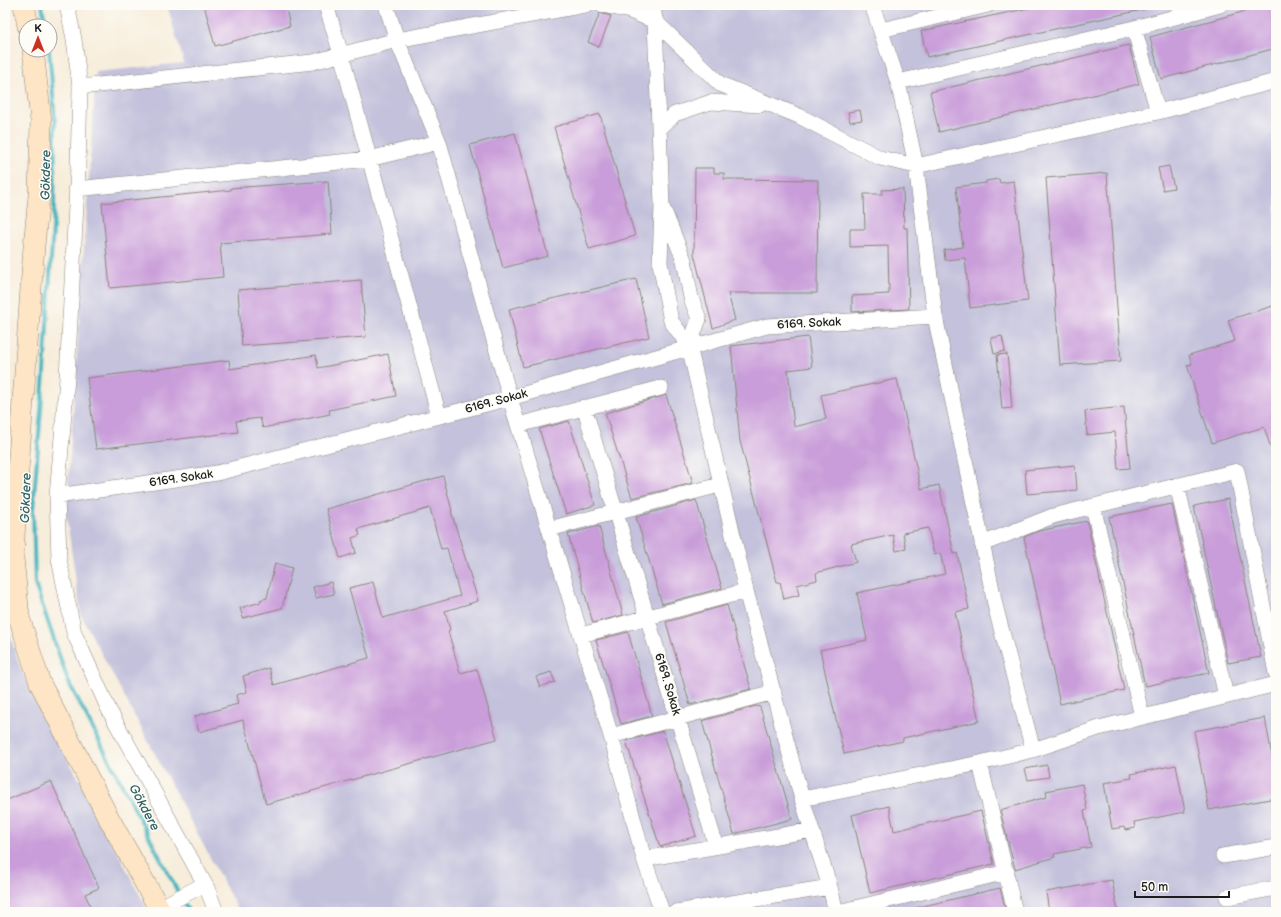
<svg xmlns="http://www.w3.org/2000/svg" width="1281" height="917" viewBox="0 0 1281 917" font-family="'Balsamiq Sans',sans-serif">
<rect width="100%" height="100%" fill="#fdfcf7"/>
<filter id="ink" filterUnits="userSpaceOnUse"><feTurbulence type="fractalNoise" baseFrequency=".025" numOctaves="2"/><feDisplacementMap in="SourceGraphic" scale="8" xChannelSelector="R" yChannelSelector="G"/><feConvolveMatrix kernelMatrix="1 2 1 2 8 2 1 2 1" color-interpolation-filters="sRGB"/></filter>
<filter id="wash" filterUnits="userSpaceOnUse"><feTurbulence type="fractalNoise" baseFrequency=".012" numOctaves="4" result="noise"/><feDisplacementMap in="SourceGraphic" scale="16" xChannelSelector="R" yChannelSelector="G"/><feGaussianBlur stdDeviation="0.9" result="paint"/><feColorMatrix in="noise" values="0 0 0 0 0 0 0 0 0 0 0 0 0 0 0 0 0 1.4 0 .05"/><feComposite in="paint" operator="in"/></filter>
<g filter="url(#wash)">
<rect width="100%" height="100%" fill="#f7eddb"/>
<path fill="#c3c1db" d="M167,5H1276V912H239L81,615L66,514L96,72L184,63Z
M5,618L21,670L149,912H5Z"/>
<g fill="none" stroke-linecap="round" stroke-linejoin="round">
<path stroke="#46b5bf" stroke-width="4" d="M42,5L46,26
M49,50L55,119L54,211L44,373L33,509L35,584L68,681L179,894
M182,900L189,912"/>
</g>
<g id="blocks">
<path fill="#c99dd9" d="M204,5H285L290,26L215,46Z
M1043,5H1146V9L927,57L921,31Z
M1268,5H1276V48L1161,79L1150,37Z
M600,13L611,16L599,47L588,42Z
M1129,45L1139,84L939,132L930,92Z
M860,110L862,120L850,122L848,112Z
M600,114L635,236L589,249L554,127Z
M515,133L548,256L503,268L470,145Z
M1169,166L1174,188L1163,190L1158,168Z
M695,168H714V173H724V179L818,180L817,293H728L735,320L713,328L694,254Z
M1107,173L1121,361L1060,365L1046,178Z
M999,179L1000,183L1014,181L1028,301L970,308L965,258L945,260L944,250L963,247L956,187L986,183V181Z
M328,181L332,234L220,243L223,277L110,288L102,203L231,190V188Z
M903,189L904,228H907L909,309L852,312V296L889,294L888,246L850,247V229H865L864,194H882V190Z
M636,279L649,337L523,367L509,309Z
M361,280L366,337L242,346L238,290Z
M1276,305V458H1274L1264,427L1212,443L1187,365L1192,364L1189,355L1235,341L1228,320Z
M1002,336L1005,351L994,354L991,338Z
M808,337L812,367L788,370L794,427L826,419L821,395L897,379L921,489L939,485L954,554L957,553L969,609L955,612L979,721L903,738V741L844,754L820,650L867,640L857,593L945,574L940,553L934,555L928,528L903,533L906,549L896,551L893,535L851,544L856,562L816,573L817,580L797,585L799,595L784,599L780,582H777L740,441L731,346Z
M388,354L396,396L329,410L330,414L263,428L260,418L236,421L238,432L96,449L87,378L229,360L230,369L316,355L318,368Z
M1007,354L1012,408L1002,409L997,355Z
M666,395L693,483L632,498L605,413Z
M1124,407L1130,468L1118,469L1115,432L1087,435L1085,411Z
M569,421L595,505L566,514L539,429Z
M1075,465L1077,490L1027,494L1025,470Z
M443,476L452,511H451L478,601L445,611L450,630L448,631L460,673L477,669L497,739L266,804L243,720L199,732L195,716L238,704L236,695L247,692L243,676L269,668L274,685L369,658L349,588L373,582L383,618L460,596L447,548L441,549L430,508L358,529L360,535L352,538L356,553L340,558L326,509Z
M1228,499L1261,657L1228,663L1194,506Z
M696,500L722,588L662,604L636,517Z
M1172,504L1209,673L1145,686L1109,517Z
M1087,521L1124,690L1060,704L1024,537L1039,531Z
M599,526L623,615L593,623L568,534Z
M275,563L292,568L282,608L243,618L240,608L261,602L260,600L267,598Z
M331,582L334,594L316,598L313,587Z
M727,605L751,689L690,705L666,622Z
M628,632L652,716L621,724L596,640Z
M551,672L555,682L540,687L536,677Z
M756,706L760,707L792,819L734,834L702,721Z
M1265,718L1276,778V798L1209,810L1194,731Z
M663,731L696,836L660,847L626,741Z
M1047,765L1049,777L1028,780L1025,769Z
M1176,765L1185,812L1134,822L1135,828L1125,830L1124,827L1112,829L1104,783L1132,778L1131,774Z
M51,781L99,888L85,894L93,912H5V801Z
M1082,784L1087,810L1084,811L1091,847L1054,854L1055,857L1015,869L1000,810L1047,797L1046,791Z
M889,806L894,831L981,811L994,864L870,893L852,815Z
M1112,880L1118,912H1049L1046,892Z
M1000,888L1006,912H915V908Z"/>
</g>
</g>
<g filter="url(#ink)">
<use href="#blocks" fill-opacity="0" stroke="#8a847c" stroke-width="1"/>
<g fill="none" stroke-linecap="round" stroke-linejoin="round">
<defs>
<path id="minor" d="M67,5L74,39L80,87L78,167L67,378L57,496L59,559L74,633L109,710L207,888L216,912
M326,5L341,54L439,416
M386,5L397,40L439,142L510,398L611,736L644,859L662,912
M603,5L630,11L655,21L720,84L799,116L880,158L916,166L1158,112L1276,81
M653,5L655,21L662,205L660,263L671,321L689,346L746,591L802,799L830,887L836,912
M872,5L898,82L916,166L935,316L996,609L1033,750
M1134,28L1158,112
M881,30L988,5
M898,82L1134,28L1220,5
M80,87L313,62L397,40L586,5
M659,129L675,114L711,102L760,105
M76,189L369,159L439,142
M664,211L684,260L691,298L699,319L689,346
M584,407L716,846
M518,425L661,388
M1177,485L1226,696
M57,496L217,473L510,398L767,326L935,316
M1093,506L1142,717
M549,529L720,485
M982,544L1053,516L1237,471L1276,673
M581,635L746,591
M611,736L774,692
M980,763L1015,912
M802,799L980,763L1033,750L1099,728L1276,684
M1223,856L1276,847
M644,859L812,830
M1227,897L1276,888
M159,908L205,884
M676,912L830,887
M838,912L1007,872"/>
<path id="secondary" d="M24,5L28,26
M33,50L41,121L39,195L34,246L16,499L13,558L19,617L40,683L106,813L161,912"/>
</defs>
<use href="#minor" stroke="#8a847c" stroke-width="16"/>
<use href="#secondary" stroke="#8a847c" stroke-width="22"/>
<use href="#minor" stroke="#fff" stroke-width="15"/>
<use href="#secondary" stroke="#fde5c5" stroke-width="21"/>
</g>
</g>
<g text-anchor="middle" stroke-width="3" stroke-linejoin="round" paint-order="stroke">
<g font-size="12" fill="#1c1c1c" stroke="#fdfcf7">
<text transform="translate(809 323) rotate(-3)" y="4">6169. Sokak</text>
<text transform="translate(496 401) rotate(-15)" y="4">6169. Sokak</text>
<text transform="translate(181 478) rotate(-8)" y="4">6169. Sokak</text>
<text transform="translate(668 684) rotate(73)" y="4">6169. Sokak</text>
</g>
<g font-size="13" font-style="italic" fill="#2f6165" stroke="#fdfcf7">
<text transform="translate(45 175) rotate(-89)" y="5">Gökdere</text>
<text transform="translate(25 498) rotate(-88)" y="5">Gökdere</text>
<text transform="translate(145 807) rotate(62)" y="5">Gökdere</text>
</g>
</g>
<rect width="1281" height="917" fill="none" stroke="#fdfcf7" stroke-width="20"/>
<g transform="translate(38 38)"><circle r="19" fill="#fdfcf7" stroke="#a3a29f"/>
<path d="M0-3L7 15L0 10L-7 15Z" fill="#c8321e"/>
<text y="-6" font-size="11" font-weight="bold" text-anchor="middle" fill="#1c1c1c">K</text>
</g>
<path d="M1135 891v6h94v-6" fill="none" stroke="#1c1c1c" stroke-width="2"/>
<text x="1141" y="891" font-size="12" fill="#1c1c1c" stroke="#fdfcf7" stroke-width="3" paint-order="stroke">50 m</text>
</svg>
